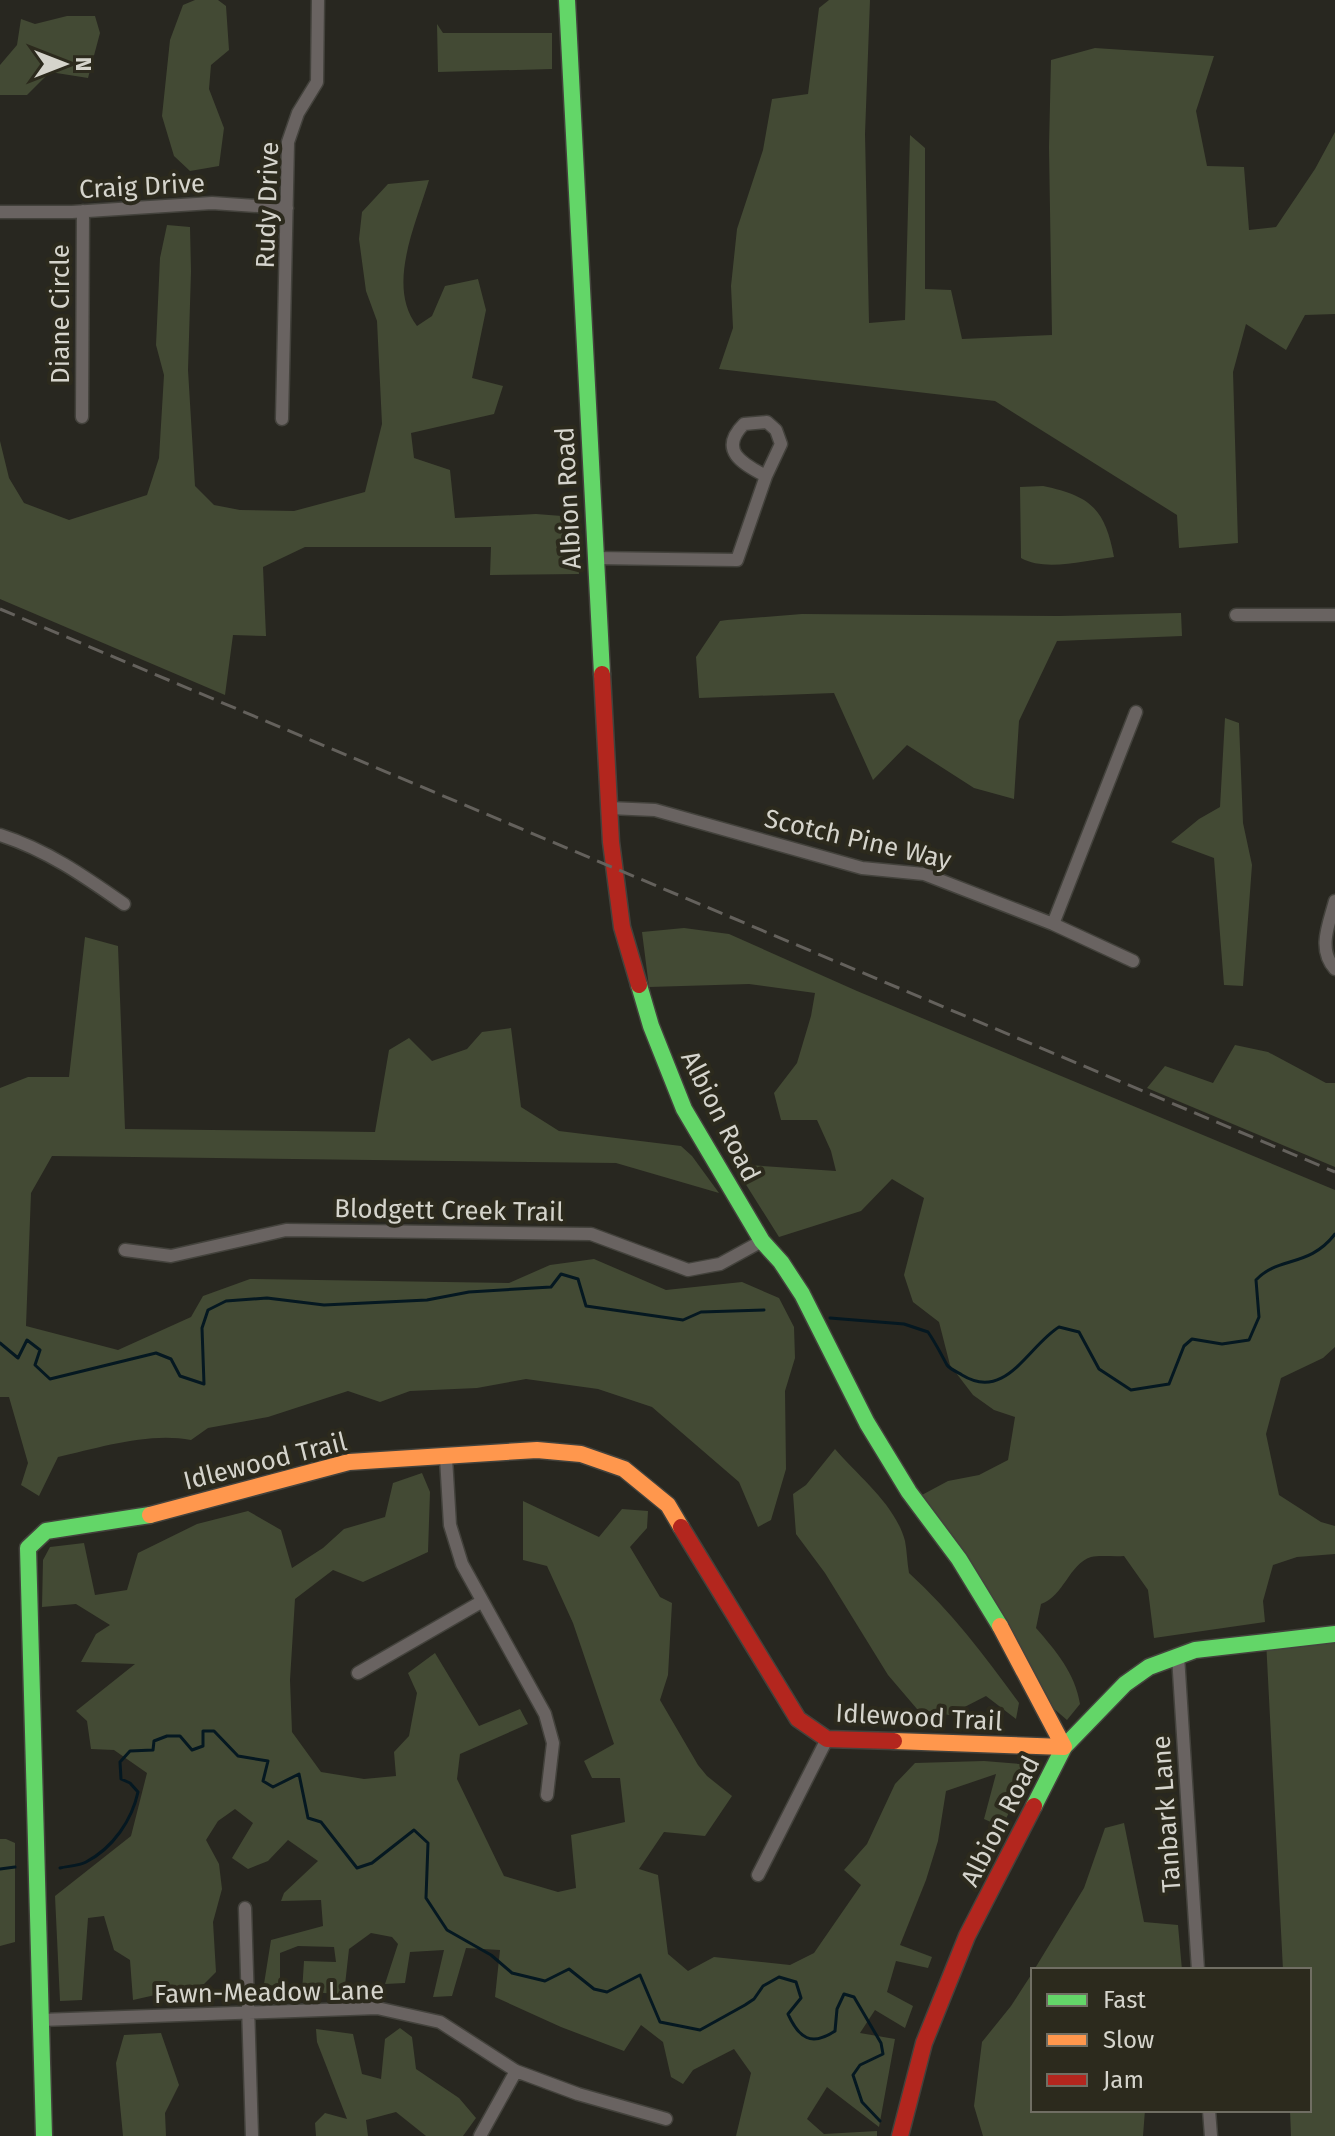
<svg xmlns="http://www.w3.org/2000/svg" width="1335" height="2136" viewBox="0 0 1335 2136" font-family="'Fira Sans',sans-serif">
<rect width="100%" height="100%" fill="#282720"/>
<path fill="#434a34" d="M195,0H218L226,6L229,50L211,65L209,89L224,128L219,166L190,171L174,156L162,116L170,40L183,5Z
M829,0H870L865,134L869,323L905,320L910,135L925,148V289L951,290L962,339L1052,335L1049,147L1051,60L1095,48L1214,56L1196,111L1207,166L1244,167L1249,230L1276,227L1315,169L1335,132V314L1305,315L1286,350L1246,324L1233,372L1238,543L1179,548L1177,515L995,401L719,369L733,328L731,286L737,229L763,150L772,99L808,94L819,8Z
M67,16H95L100,33L88,78L50,72L27,95H0V65L17,45L21,19L35,24Z
M437,24L443,33H552V69L438,72Z
M429,180C416,224 386,286 417,326L432,316L445,286L478,279L486,310L472,378L503,386L494,414L411,433L414,458L450,470L455,518L536,514L575,517L579,574L490,575L491,547H305L263,567L266,636L233,635L225,695L0,599V441L9,478L24,503L69,520L147,495L159,458L164,375L156,345L160,258L167,225L190,227L191,271L188,370L195,486L214,505L240,510L294,511L365,492L382,424L377,321L366,291L359,239L362,212L388,184Z
M1043,486C1091,496 1105,509 1114,557C1087,560 1045,572 1021,558L1020,487Z
M1181,613L1182,636L1057,641L1019,721L1014,799L974,788L907,745L873,780L834,693L699,698L696,657L720,621L727,620L802,614L1059,616Z
M1225,718L1239,723L1243,823L1252,865L1243,986L1224,985L1214,858L1171,842L1199,819L1220,807Z
M684,928L729,934L857,991L1335,1190V1347L1323,1358L1281,1378L1266,1434L1279,1495L1321,1522L1335,1526V1554L1297,1557L1273,1565L1263,1601L1265,1622L1154,1638L1148,1590L1124,1556C1114,1557 1100,1555 1091,1557C1069,1564 1064,1596 1041,1604L1036,1628C1056,1651 1075,1673 1080,1704L1067,1720L1053,1708L1011,1629L920,1496L948,1481L979,1475L1008,1460L1015,1417L994,1410L973,1395L950,1365L939,1322L913,1302L904,1275L924,1198L892,1179L861,1211L779,1237L733,1164L836,1171L831,1151L817,1120H781L774,1093L797,1063L811,1016L815,993L749,984L649,987L642,932Z
M85,937L118,946L125,1129L375,1132L389,1050L409,1038L432,1061L467,1049L482,1032L511,1028L521,1107L559,1131L681,1146L692,1156L719,1193L616,1163L52,1156L31,1193L26,1326L118,1350L191,1317L203,1296L250,1279L509,1283L550,1265L594,1259L666,1290L742,1282L779,1298L794,1327L795,1358L785,1391L786,1469L771,1520L758,1527L739,1482L652,1407L598,1389L526,1379L477,1388L410,1391L380,1402L348,1391L268,1417L208,1428L191,1440C148,1432 99,1448 58,1457L39,1496L21,1485L28,1463L9,1397H0V1088L28,1077H69Z
M1235,1045L1268,1052L1326,1083H1335V1167L1147,1088L1165,1066L1213,1083Z
M835,1449C859,1477 895,1504 905,1541C907,1551 907,1562 909,1573C951,1611 985,1656 1019,1703L1016,1719L986,1696L949,1715L917,1709L888,1675L825,1573L796,1534L793,1494L806,1485Z
M422,1473L430,1492L428,1552L363,1582L333,1570L295,1599L290,1680L292,1732L321,1772L364,1779L396,1776L394,1752L409,1736L417,1693L408,1673L435,1653L479,1726L520,1709L528,1724L460,1754L457,1779L504,1876L558,1892L576,1888L571,1835L625,1822L620,1778H592L584,1761L614,1744L573,1623L547,1566L523,1560V1501L599,1537L622,1509L648,1511L647,1528L630,1547L660,1597L672,1603L668,1675L660,1700L698,1765L707,1776L732,1796L705,1836L664,1832L639,1869L658,1875L668,1954L688,1971L714,1957L790,1965L814,1953L861,1885L844,1870L867,1844L895,1784L915,1763L984,1761L1032,1765L1002,1827L984,1819L996,1774L946,1791L938,1841L926,1880L900,1945L932,1957L928,1968L896,1961L887,1992L913,2006L905,2028L875,2010L860,2033L895,2039L879,2127L827,2087L807,2119L824,2134L877,2131V2136H736L751,2073L734,2049L693,2070L683,2084L671,2077L663,2042L641,2025L624,2051L561,2027L495,1997L500,1950L466,1948L452,1996L433,1997L444,1950L410,1952L405,1983L385,1984L398,1944L392,1937L371,1933L349,1949L344,1994L302,1992L304,1961L336,1962L334,1947L298,1946L280,1953V1987L264,1984L271,1940L323,1926L321,1900L281,1901L284,1893L318,1861L288,1840L268,1861L248,1869L232,1858L253,1823L235,1809L218,1821L206,1840L219,1864L222,1889L213,1922L216,1972L204,1984L133,2000L130,1960L114,1950L104,1916L88,1918L82,2000L60,2001L55,1896L131,1836L147,1773L114,1750L91,1749L87,1721L76,1711L135,1664L81,1662L96,1634L110,1625L76,1604L42,1607L43,1560L50,1547L84,1543L95,1595L127,1590L138,1553L197,1524L248,1511L281,1530L292,1568L323,1548L344,1529L385,1517L393,1483Z
M1335,1632V2136H1291L1290,2110H1309V1970H1283L1266,1640Z
M1124,1823L1144,1922L1178,1925L1182,1970H1034L1084,1888L1105,1828Z
M0,1839H6L15,1843V1942L0,1946Z
M1033,1972V2110H1145L1143,2136H983L974,2106L982,2042L1011,2006Z
M400,2028L412,2037L416,2069L459,2098L476,2118L463,2136H426L396,2112L366,2120L368,2136H316L315,2123L325,2113L347,2119L317,2042L316,2029L353,2034L362,2074L381,2079L385,2039Z
M161,2033L179,2085L165,2113L166,2136H123L116,2063L124,2035Z"/>
<g fill="none" stroke-linecap="round" stroke-linejoin="round">
<path stroke="#051821" stroke-width="3" d="M830,1318L904,1324L928,1332C935,1342 941,1354 947,1365C950,1369 957,1372 962,1375C1006,1402 1028,1346 1059,1327L1079,1332L1099,1369L1131,1390L1169,1384L1184,1346L1192,1339L1222,1344L1249,1340L1259,1317L1256,1280C1278,1256 1309,1268 1335,1234
M0,1343L18,1358L27,1340L40,1350L35,1365L50,1379L156,1353L171,1359L180,1376L204,1384L202,1328L208,1310L226,1301L267,1298L324,1305L427,1300L469,1292L551,1287L561,1274L578,1279L586,1306L683,1320L701,1312L764,1310
M60,1868C68,1866 79,1866 86,1862C113,1848 132,1820 138,1792L130,1783L121,1779L120,1762L130,1751L153,1750L154,1741L167,1736H180L192,1750L203,1746V1731H214L238,1756L268,1761L263,1781L273,1787L299,1774L308,1818L321,1822L357,1868L372,1863L414,1830L428,1843L426,1898L447,1930L491,1955L512,1973L545,1981L569,1969L594,1989L607,1992L640,1975L660,2022L700,2030L745,2005L754,1999L763,1986L779,1977L796,1982L801,1998L788,2014C799,2038 811,2047 835,2031L837,2009L844,1994L854,1997L881,2043L883,2054L860,2065L853,2075L862,2102L880,2121
M0,1869L15,1867"/>
<defs>
<path id="street" d="M0,212H72L212,203L287,208
M82,417L83,211
M282,419L288,142L298,113L317,82L318,0
M595,558L737,560L766,476L781,444L776,430L767,422L744,424C718,450 742,464 766,476
M1236,615H1335
M609,808L655,810L862,868L924,874L1053,924L1133,961
M0,835C47,850 84,876 124,904
M1335,901C1329,924 1317,949 1335,969
M1053,924L1136,712
M125,1250L171,1256L286,1230L591,1234L688,1270L720,1264L762,1241
M446,1458L450,1525L462,1564L545,1714L553,1743L547,1795
M1178,1656L1198,1970
M358,1673L481,1602
M758,1875L827,1739
M245,1908L252,2136
M41,2020L377,2008L440,2022L516,2071L578,2094L666,2119
M1209,2110L1211,2136
M480,2136L516,2071"/>
<path id="fast" d="M567,0L602,674
M639,985L651,1026L684,1109L762,1241L781,1262L802,1294L867,1423L909,1492L959,1559L1000,1626
M1034,1806L1064,1747L1125,1684L1149,1667L1195,1650L1335,1634
M44,2136L28,1548L46,1531L150,1515"/>
<path id="slow" d="M150,1515L349,1462L537,1450L581,1454L624,1469L668,1505L681,1527
M1000,1626L1064,1747
M894,1741L1064,1747"/>
<path id="jam" d="M602,674L611,842L622,927L639,985
M681,1527L798,1719L827,1739L894,1741
M900,2136L924,2043L967,1936L1034,1806"/>
</defs>
<use href="#street" stroke="#43423c" stroke-width="15"/>
<use href="#fast" stroke="#43423c" stroke-width="19"/>
<use href="#slow" stroke="#43423c" stroke-width="19"/>
<use href="#jam" stroke="#43423c" stroke-width="19"/>
<use href="#street" stroke="#696361" stroke-width="12"/>
<use href="#fast" stroke="#63d668" stroke-width="16"/>
<use href="#slow" stroke="#ff974d" stroke-width="16"/>
<use href="#jam" stroke="#b3261e" stroke-width="16"/>
<path stroke="#64615c" stroke-width="3" stroke-dasharray="16 8" stroke-linecap="butt" d="M0,609L1335,1172"/>
</g>
<g text-anchor="middle" stroke-width="8" stroke-linejoin="round" paint-order="stroke">
<g font-size="26" fill="#d5d4cc" stroke="#2c2a1d">
<text transform="translate(142 186) rotate(-3)" y="9">Craig Drive</text>
<text transform="translate(267 205) rotate(-88)" y="9">Rudy Drive</text>
<text transform="translate(60 314) rotate(-90)" y="9">Diane Circle</text>
<text transform="translate(568 498) rotate(-93)" y="9">Albion Road</text>
<text transform="translate(858 839) rotate(13)" y="9">Scotch Pine Way</text>
<text transform="translate(721 1116) rotate(63)" y="9">Albion Road</text>
<text transform="translate(449 1210) rotate(1)" y="9">Blodgett Creek Trail</text>
<text transform="translate(265 1461) rotate(-14)" y="9">Idlewood Trail</text>
<text transform="translate(919 1717) rotate(3)" y="9">Idlewood Trail</text>
<text transform="translate(1166 1814) rotate(-94)" y="9">Tanbark Lane</text>
<text transform="translate(1000 1821) rotate(-63)" y="9">Albion Road</text>
<text transform="translate(269 1992) rotate(-1)" y="9">Fawn-Meadow Lane</text>
</g>
</g>
<rect x="1031" y="1968" width="280" height="144" fill="#2c2a1d" stroke="#706e63" stroke-width="2"/>
<rect x="1047" y="1994" width="40" height="12" fill="#63d668" stroke="#706e63" stroke-width="2"/>
<text x="1103" y="2008" font-size="24" fill="#d5d4cc">Fast</text>
<rect x="1047" y="2034" width="40" height="12" fill="#ff974d" stroke="#706e63" stroke-width="2"/>
<text x="1103" y="2048" font-size="24" fill="#d5d4cc">Slow</text>
<rect x="1047" y="2074" width="40" height="12" fill="#b3261e" stroke="#706e63" stroke-width="2"/>
<text x="1103" y="2088" font-size="24" fill="#d5d4cc">Jam</text>
<g transform="translate(64 64) rotate(90)" stroke="#2c2a1d" stroke-width="6" paint-order="stroke">
<path d="M0-6L14 30L0 20L-14 30Z" fill="#d5d4cc"/>
<text y="-12" font-size="22" font-weight="bold" text-anchor="middle" fill="#d5d4cc">N</text>
</g>
</svg>
